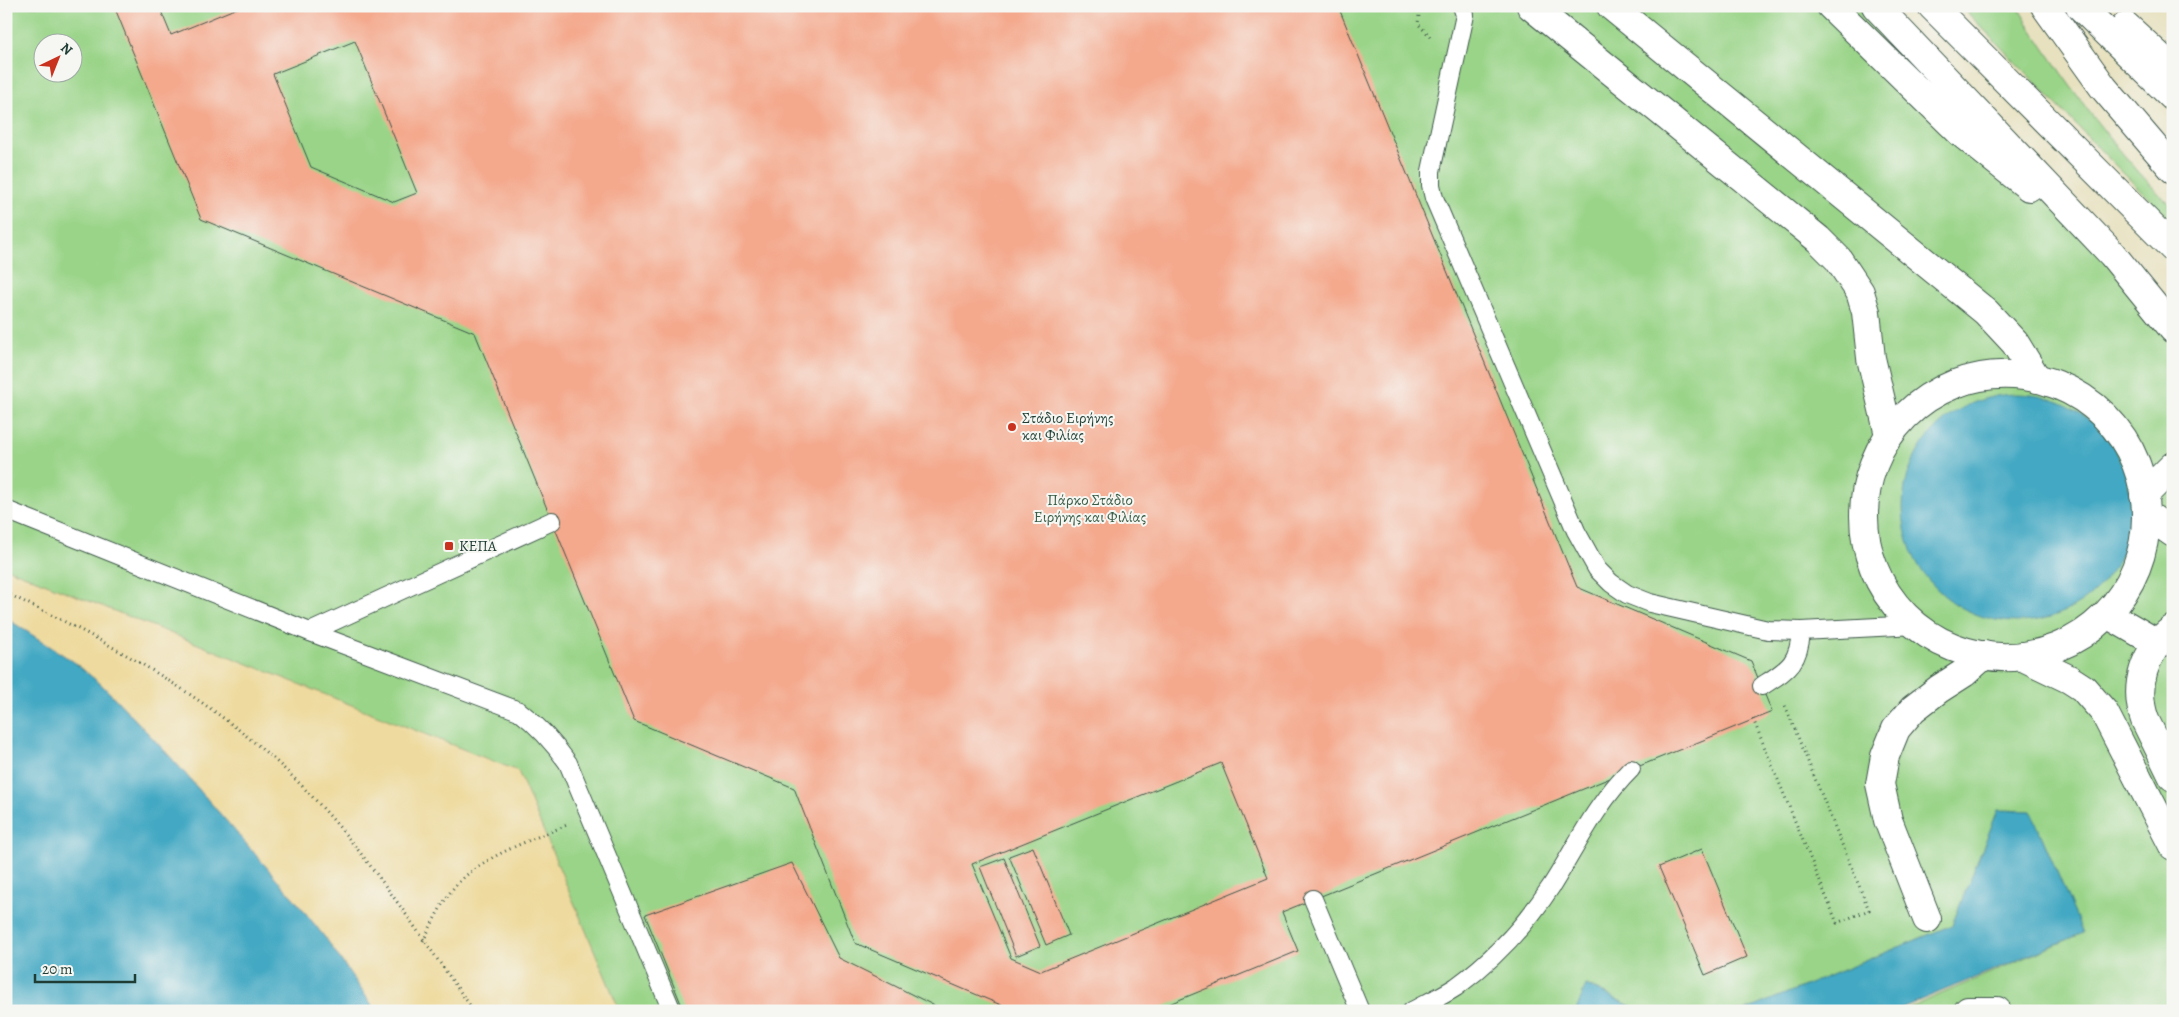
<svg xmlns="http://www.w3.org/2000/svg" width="2179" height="1017" viewBox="0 0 2179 1017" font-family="Alegreya,serif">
<rect width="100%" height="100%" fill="#f6f6f2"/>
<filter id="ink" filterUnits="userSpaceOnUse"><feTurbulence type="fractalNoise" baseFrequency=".02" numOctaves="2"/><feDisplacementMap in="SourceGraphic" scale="10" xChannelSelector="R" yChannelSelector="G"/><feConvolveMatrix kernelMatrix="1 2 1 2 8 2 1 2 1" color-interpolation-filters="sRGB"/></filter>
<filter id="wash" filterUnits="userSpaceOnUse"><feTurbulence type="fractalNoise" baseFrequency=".0096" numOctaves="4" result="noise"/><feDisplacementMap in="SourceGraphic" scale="20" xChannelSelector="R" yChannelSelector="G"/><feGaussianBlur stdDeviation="1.12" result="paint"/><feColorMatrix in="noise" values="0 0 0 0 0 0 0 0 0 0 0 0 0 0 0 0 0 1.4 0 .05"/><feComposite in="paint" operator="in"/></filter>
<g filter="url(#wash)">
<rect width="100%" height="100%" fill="#e7e1bf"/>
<path fill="#9ad488" stroke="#5c885e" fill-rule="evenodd" d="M6,6H1857L2173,314V1011H1902L2083,933L2031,811L1998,810L1952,925L1744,1011H1641L1587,985L1576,1011H364L6,630ZM42,42H72V72H42Z
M1961,6H2017C2062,78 2113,149 2173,208V222L2116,166Z"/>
<path fill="#eeda9e" stroke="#868c69" d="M6,568L518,771L620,1011H376L327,940L296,901L175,762L130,714L103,686L74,662L6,618Z"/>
<path fill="#43a8c3" stroke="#31727c" d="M1903 508a114 114 0 1 1 228 0a114 114 0 1 1-228 0Z
M6,618L74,662L103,686L130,714L175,762L296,901L327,940L376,1011H6Z
M1998,810L2031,811L2083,933L1894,1011H1744L1952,925Z
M1586,985L1641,1011H1576Z"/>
<g id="blocks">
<path fill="#f4a88c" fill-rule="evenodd" d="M114,6H159L171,35L242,6H1338L1577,587L1751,661L1772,712L1282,912L1298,951L1152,1011H1015L855,943L794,788L634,721L475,333L201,219ZM355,41L417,193L394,202L311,167L273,74ZM1221,763L1268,878L1041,971L1011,958L972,864Z
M1033,847L1069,935L1046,945L1009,856Z
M1702,849L1747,957L1705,975L1659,867Z
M1004,858L1040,946L1016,956L980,867Z
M792,863L839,958L945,1011H684L645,915Z"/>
</g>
</g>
<g filter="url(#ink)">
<use href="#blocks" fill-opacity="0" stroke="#3d5649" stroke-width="1"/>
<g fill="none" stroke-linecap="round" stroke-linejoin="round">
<defs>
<path id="lane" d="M1462,6L1465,15L1431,171V185L1434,198L1576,531L1597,569L1611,583L1627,594L1650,603L1768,630L1801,631L1916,625
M6,510L310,632L519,711C539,726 553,742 568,763L672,1011
M310,632L552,521
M1762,686C1788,669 1799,664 1801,631
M1313,899L1360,1011
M1412,1011C1427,1003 1442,996 1456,987C1494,959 1526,925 1552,885C1578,844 1595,805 1631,769"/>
<path id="street" d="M1927,919L1888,820L1880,784L1885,756L1896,729L1913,709L1939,689L1964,673L1984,655
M1968,1011H1997"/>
<path id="secondary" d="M1864 516a141 141 0 1 1 282 0a141 141 0 1 1-282 0Z
M2146,514L2173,533
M2107,614L2157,643
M2173,629C2144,651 2133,686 2145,720L2173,777
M2021,656L2069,679L2083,688L2104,712L2173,846"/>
<path id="highway" d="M1531,6L1818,239L1838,259L1860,292L1866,312L1871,358L1889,435
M1611,6L1986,312L2015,343L2037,379
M1831,6L1960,132L2029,187
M1876,6L2112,254L2173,329
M1932,6L2173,248
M2045,6L2103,87L2173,169
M2080,6L2173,97
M2126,26L2173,69
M2144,495L2173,466"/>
</defs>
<use href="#lane" stroke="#3d5649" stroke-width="20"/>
<use href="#street" stroke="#3d5649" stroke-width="30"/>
<use href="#secondary" stroke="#3d5649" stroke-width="30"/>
<use href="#highway" stroke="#3d5649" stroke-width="30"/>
<path stroke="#3d5649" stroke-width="3" stroke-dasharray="1 4" stroke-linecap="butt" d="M178,6L180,10L189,6
M1420,6L1418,24L1433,39
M6,593C112,643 219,702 302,786C368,853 419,935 474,1011
M1753,719L1837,923L1869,910L1784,703
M423,941C433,923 442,901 456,885C483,856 531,840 567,825"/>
<use href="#lane" stroke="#fff" stroke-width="18"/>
<use href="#street" stroke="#fff" stroke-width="28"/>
<use href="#secondary" stroke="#fff" stroke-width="28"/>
<use href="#highway" stroke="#fff" stroke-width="28"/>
</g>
</g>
<g fill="#c8321e" stroke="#f6f6f2" stroke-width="2">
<circle cx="1012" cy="427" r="5"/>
<rect x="444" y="541" width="10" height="10" rx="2.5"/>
</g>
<g text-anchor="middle" stroke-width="4" stroke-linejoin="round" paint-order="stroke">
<g font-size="15" fill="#1f3d34" stroke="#f6f6f2" text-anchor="start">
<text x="1022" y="423">Στάδιο Ειρήνης<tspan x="1022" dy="17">και Φιλίας</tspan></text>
<text x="459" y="551">ΚΕΠΑ</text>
</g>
<g font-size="15" fill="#385b45" stroke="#f6f6f2">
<text x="1090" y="505">Πάρκο Στάδιο<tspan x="1090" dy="17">Ειρήνης και Φιλίας</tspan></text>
</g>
</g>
<rect width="2179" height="1017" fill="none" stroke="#f6f6f2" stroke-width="25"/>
<g transform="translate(58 58) rotate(43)"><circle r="24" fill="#f6f6f2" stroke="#a0aca6"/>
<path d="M0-4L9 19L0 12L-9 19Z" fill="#c8321e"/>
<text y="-8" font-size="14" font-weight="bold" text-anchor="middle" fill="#1f3d34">N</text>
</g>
<path d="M35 974v8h100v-8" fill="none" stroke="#1f3d34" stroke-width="2.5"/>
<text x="42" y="974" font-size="15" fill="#1f3d34" stroke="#f6f6f2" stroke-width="4" paint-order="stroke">20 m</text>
</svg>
